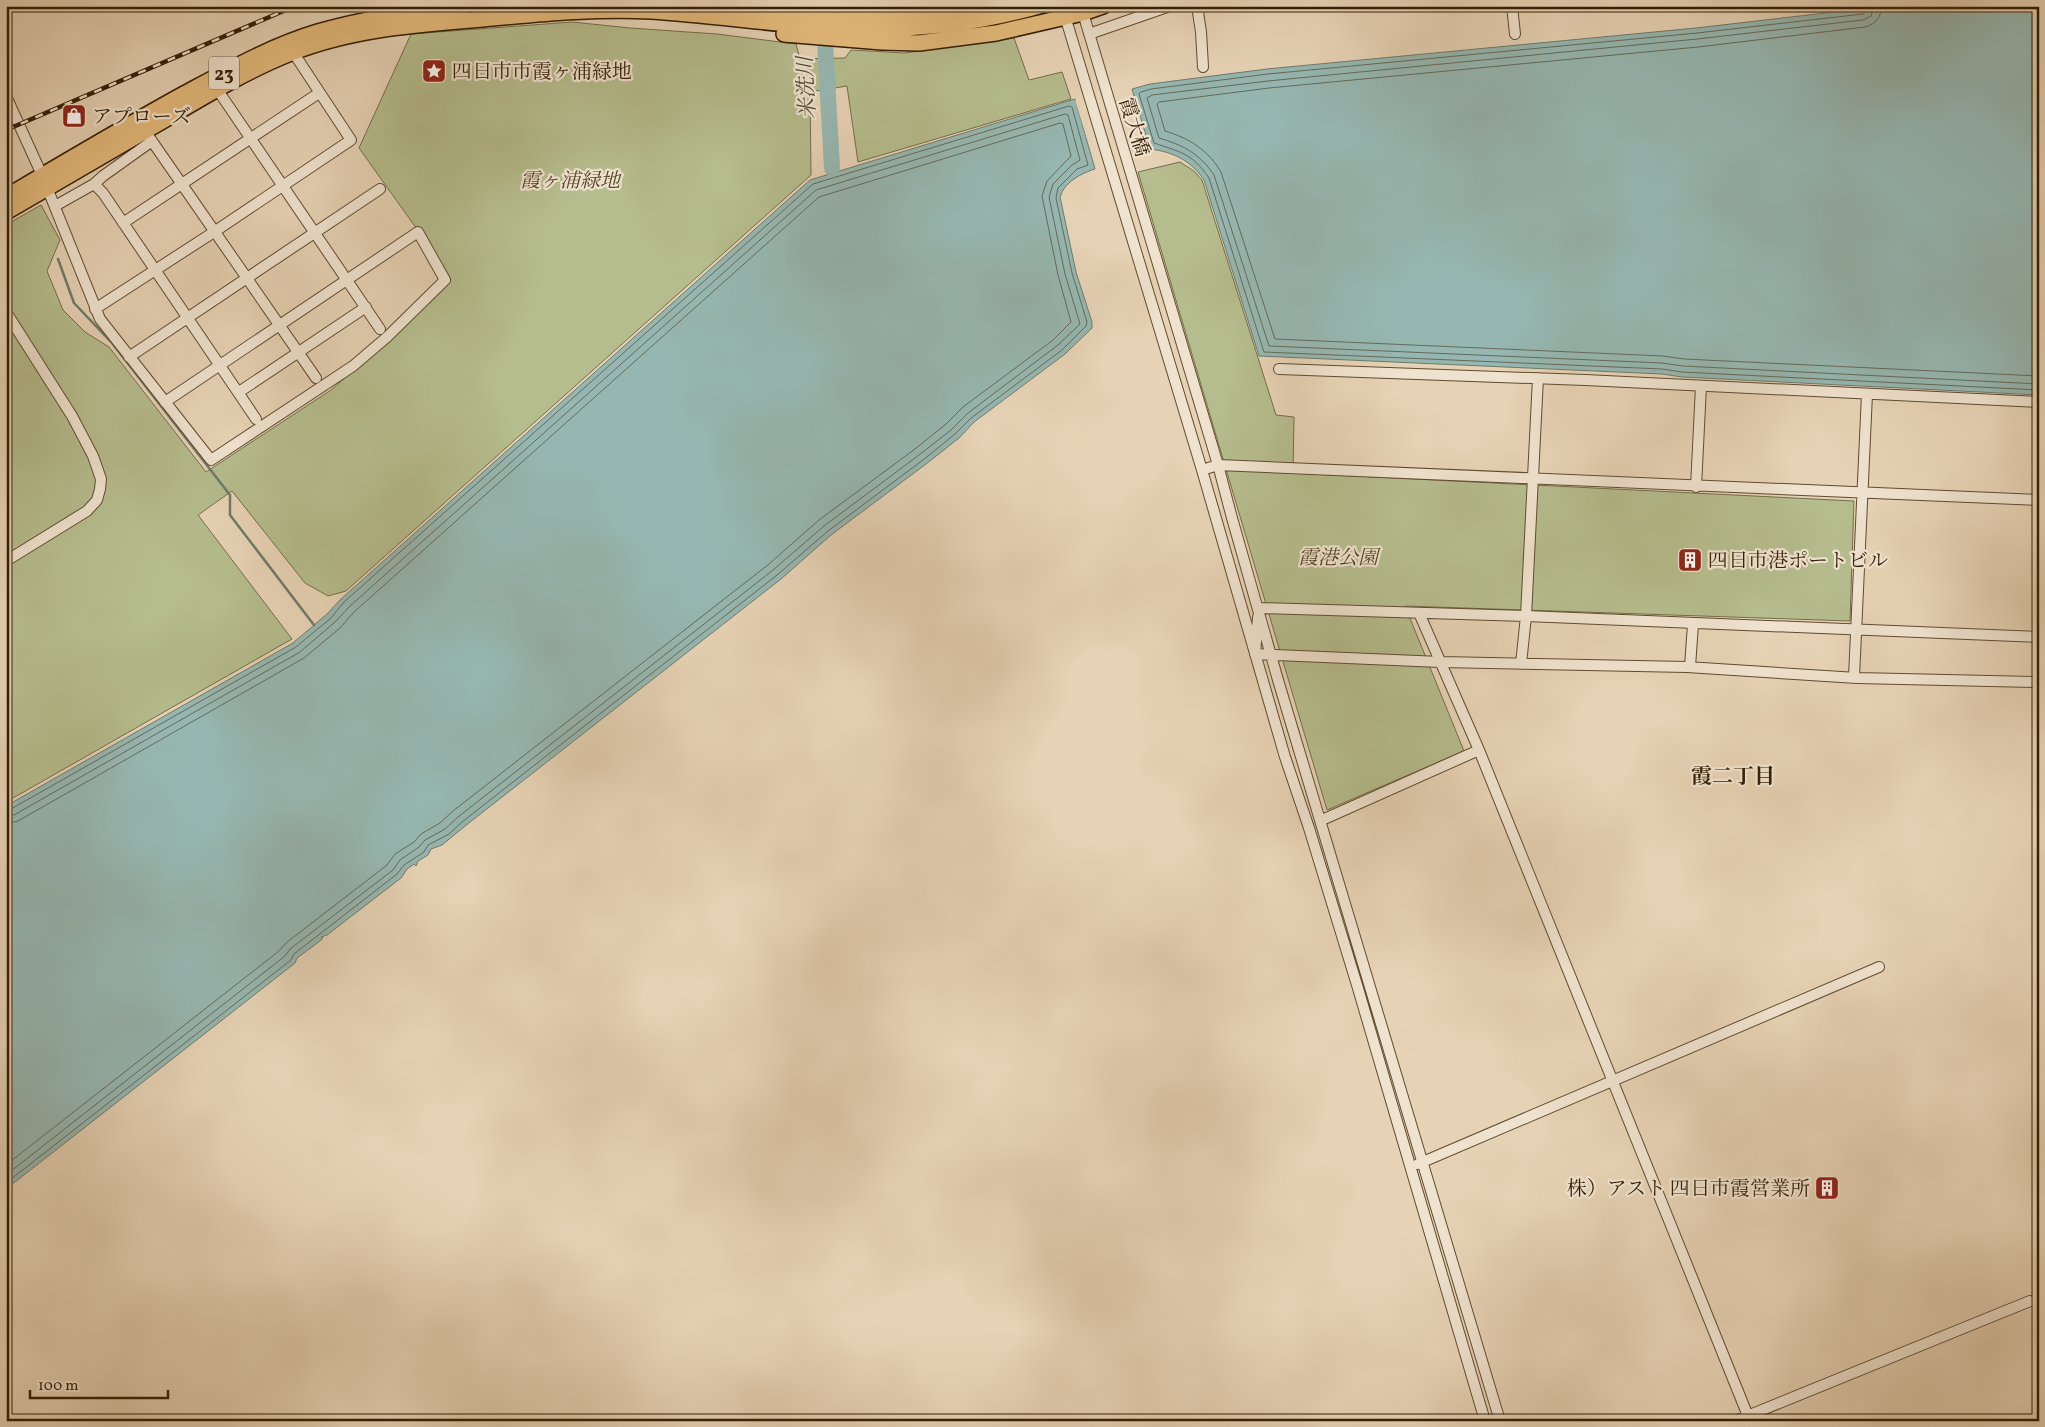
<svg xmlns="http://www.w3.org/2000/svg" width="2045" height="1427" viewBox="0 0 2045 1427" font-family="Vollkorn,'Noto Serif JP',serif">
<rect width="100%" height="100%" fill="#e6d2b4"/>
<filter id="stains"><feTurbulence type="fractalNoise" baseFrequency=".004" numOctaves="4"/><feColorMatrix values="0 0 0 0 .2 0 0 0 0 .09 0 0 0 0 .02 0 0 0 .5 -.17"/></filter>
<radialGradient id="worn" r=".72"><stop offset=".6" stop-color="#630" stop-opacity="0"/><stop offset="1" stop-color="#630" stop-opacity=".3"/></radialGradient>
<path fill="#b5bc8d" stroke="#746d48" d="M572,22L630,28L717,34L796,44L800,59L845,58L851,50L904,53L1014,38L1029,80L1062,72L1071,99L858,162L847,86L810,92L811,175L346,591L328,596L305,583L232,491L198,515L292,639L6,802V225L41,205L60,240L47,271L63,310L85,332L109,347L206,472L331,390L393,336L442,287L424,239L359,148L411,34Z
M1180,162L1194,171L1202,180L1276,415L1294,417L1293,473L1854,501L1850,621L1405,606L1464,751L1327,810L1138,172Z"/>
<path fill="#96b7b1" stroke="#6e7a6c" d="M1886,6H2039V395L1682,377L1662,374L1259,356L1204,180C1191,161 1174,152 1150,149L1132,89L1150,84L1267,69L1696,28Z
M1075,99L1095,169C1082,173 1064,182 1060,197L1076,272L1092,322V328L1065,354L974,422L959,438L926,464L831,535L781,579L465,826L442,845L431,849L428,855L418,861L416,866L414,864L407,869L401,878L327,935L321,937L323,938L320,941L297,958L295,963L6,1189V806L293,643L327,614L341,599L810,180Z"/>
<path fill="#e6d2b4" d="M1078,99L1097,169V171L1075,100Z"/>
<g fill="none" stroke-linecap="round" stroke-linejoin="round">
<path stroke="#646a5a" stroke-width="1" d="M1868,6L1867,11L1863,14L1697,33L1268,74L1151,89L1141,92L1139,94L1154,143C1180,152 1192,153 1209,178L1264,352L1662,369L1682,372L2039,390
M1874,6L1871,16L1863,20L1697,39L1268,81L1152,95L1147,98L1159,138C1183,145 1200,154 1214,175L1269,346L1662,363L1683,366L2039,384
M1882,6C1881,17 1876,24 1865,27L1698,47L1269,88L1159,102L1157,104L1165,131C1189,138 1208,150 1221,172L1275,339L1663,356L1684,359L2039,376
M6,810L11,809L296,647L331,618L344,602L813,184L1069,106L1072,107L1088,165L1077,169L1058,188L1056,198L1072,273L1087,322L1086,326L1062,350L971,418L955,434L923,460L828,531L777,575L462,822L449,834L428,845L424,852L404,865L397,874L294,954L291,960L6,1183
M6,816L14,815L300,652L335,622L349,607L816,190L1065,114L1068,115L1080,160L1072,165L1053,184L1049,197L1065,274L1080,324L1058,345L968,413L951,430L919,455L824,526L773,570L458,817L445,829L425,840L419,847L400,860L393,870L290,949L285,956L6,1175
M6,824L18,821L304,658L340,628L354,612L819,197L1060,123L1063,124L1071,156L1047,181L1042,196L1058,275L1071,322L1053,340L963,407L946,424L915,449L819,520L769,564L453,811L440,823L421,834L414,842L395,854L387,865L286,943L279,951L6,1165"/>
<path stroke="#6e7a6c" stroke-width="2.5" d="M58,259L74,303L112,343L230,495V515L314,625"/>
<path stroke="#96b7b1" stroke-width="16" d="M824,23L832,168"/>
<defs>
<path id="minor" d="M1197,6L1201,32L1203,67
M1512,6L1515,34
M1083,13L1218,465L1232,518L1278,680L1500,1421
M1065,16L1202,470L1285,757L1309,828L1357,985L1485,1421
M1089,34L1170,6
M217,89L380,329
M6,96L42,175L100,319L211,460L353,366L387,337L445,280L418,232L165,402
M145,131L316,378
M94,184L103,193L256,419
M55,206L94,184L103,176L152,141
M123,223L319,93
M95,309L214,232L351,140L293,52
M6,312L72,416L93,456L101,479L100,489L97,500L87,511L6,561
M129,357L380,189
M1279,369L1585,380L2039,402
M239,392L366,307
M1202,470L1218,465L2039,500
M1696,487L1701,386
M1259,608L1526,616L2039,637
M1419,613L1479,750L1750,1421
M1258,617L1255,654L1441,662L1687,667L1857,678L2039,682
M1521,664L1526,616L1538,378
M1690,667L1693,624
M1854,677L1867,394
M1322,820L1479,750
M1418,1164L1879,967
M1735,1421L2030,1301"/>
<path id="major" d="M1062,6L1065,16"/>
<path id="highway" d="M741,6C823,14 905,22 987,6
M784,34L882,42L919,43L996,33L1083,13L1103,6
M6,197C65,162 124,127 184,94C227,71 271,46 318,32C366,18 416,11 464,6
M6,212C61,180 116,148 171,116C210,93 248,70 291,53C351,29 418,24 482,19C538,14 595,8 651,11C714,15 777,25 840,28C906,31 976,24 1039,6"/>
</defs>
<use href="#minor" stroke="#604b30" stroke-width="12"/>
<use href="#major" stroke="#331e04" stroke-width="15"/>
<use href="#highway" stroke="#331e04" stroke-width="18"/>
<use href="#minor" stroke="#efe2ce" stroke-width="10"/>
<use href="#major" stroke="#e3b97a" stroke-width="12"/>
<use href="#highway" stroke="#e3b97a" stroke-width="15"/>
<defs>
<path id="rail" d="M6,130L295,6"/>
</defs>
<use href="#rail" stroke="#331e04" stroke-width="4.5"/>
<use href="#rail" stroke="#efe2ce" stroke-width="2.5" stroke-dasharray="8" stroke-linecap="butt"/>
</g>
<defs>
<symbol id="sight-square" viewBox="-11 -11 22 22"><rect x="-9" y="-9" width="18" height="18" rx="4" fill="#8f2418" stroke="#efe2ce"/><path d="M0-6L1.8-2.2L6-1.7L2.9 1.2L3.7 5.4L0 3.3L-3.7 5.4L-2.9 1.2L-6-1.7L-1.8-2.2Z" fill="#fff"/></symbol>
<symbol id="shop-square" viewBox="-11 -11 22 22"><rect x="-9" y="-9" width="18" height="18" rx="4" fill="#8f2418" stroke="#efe2ce"/><path d="M-5-2.5h2.3a2.7 3.5 0 0 1 5.4 0H5L5.5 6h-11ZM-1.5-2.5h3a1.5 2.3 0 0 0-3 0Z" fill="#fff"/></symbol>
<symbol id="building-square" viewBox="-11 -11 22 22"><rect x="-9" y="-9" width="18" height="18" rx="4" fill="#8f2418" stroke="#efe2ce"/><path d="M-4-6H4V6H1V3H-1V6H-4ZM-2.5-4.3h1.7v1.8h-1.7ZM.8-4.3h1.7v1.8H.8ZM-2.5-1h1.7V.8h-1.7ZM.8-1h1.7V.8H.8Z" fill="#fff"/></symbol>
</defs>
<g fill-rule="evenodd">
<use href="#sight-square" x="420" y="57" width="28" height="28"/>
<use href="#shop-square" x="60" y="102" width="28" height="28"/>
<use href="#building-square" x="1676" y="546" width="28" height="28"/>
<use href="#building-square" x="1813" y="1174" width="28" height="28"/>
</g>
<g text-anchor="middle" stroke-width="4.5" stroke-linejoin="round" paint-order="stroke">
<rect fill="#efe2ce" stroke="#6b5941" stroke-width="1" x="209" y="56.5" width="30" height="33" rx="4"/>
<g font-size="19" font-weight="bold" fill="#331e04">
<text x="224" y="80">23</text>
</g>
<g font-size="20" fill="#331e04" stroke="#efe2ce" text-anchor="start">
<text x="452" y="78">四日市市霞ヶ浦緑地</text>
<text x="92" y="123">アプローズ</text>
<text x="1708" y="567">四日市港ポートビル</text>
<text x="1810" y="1195" text-anchor="end">株）アスト 四日市霞営業所</text>
</g>
<g font-size="20" fill="#331e04" stroke="#efe2ce">
<text transform="translate(1135 127) rotate(73)" y="7">霞大橋</text>
</g>
<g font-size="20" font-style="italic" fill="#544626" stroke="#efe2ce">
<text x="570" y="187">霞ヶ浦緑地</text>
<text x="1338" y="564">霞港公園</text>
</g>
<g font-size="21" font-style="italic" fill="#514c38" stroke="#efe2ce">
<text transform="translate(806 88) rotate(-93)" y="7">米洗川</text>
</g>
<g font-size="21" font-weight="bold" fill="#331e04" stroke="#efe2ce">
<text x="1733" y="783">霞二丁目</text>
</g>
</g>
<rect width="2045" height="1427" fill="none" stroke="#e6d2b4" stroke-width="25"/>
<rect x="8" y="8" width="2030" height="1412" fill="none" stroke="#331e04" stroke-width="2.5"/>
<rect x="12" y="12" width="2020" height="1402" fill="none" stroke="#331e04"/>
<path d="M30 1390v8h138v-8" fill="none" stroke="#331e04" stroke-width="2.5"/>
<text x="38" y="1390" font-size="15" fill="#331e04" stroke="#efe2ce" stroke-width="4" paint-order="stroke">100 m</text>
<rect width="100%" height="100%" filter="url(#stains)"/>
<rect width="100%" height="100%" fill="url(#worn)"/>
</svg>
